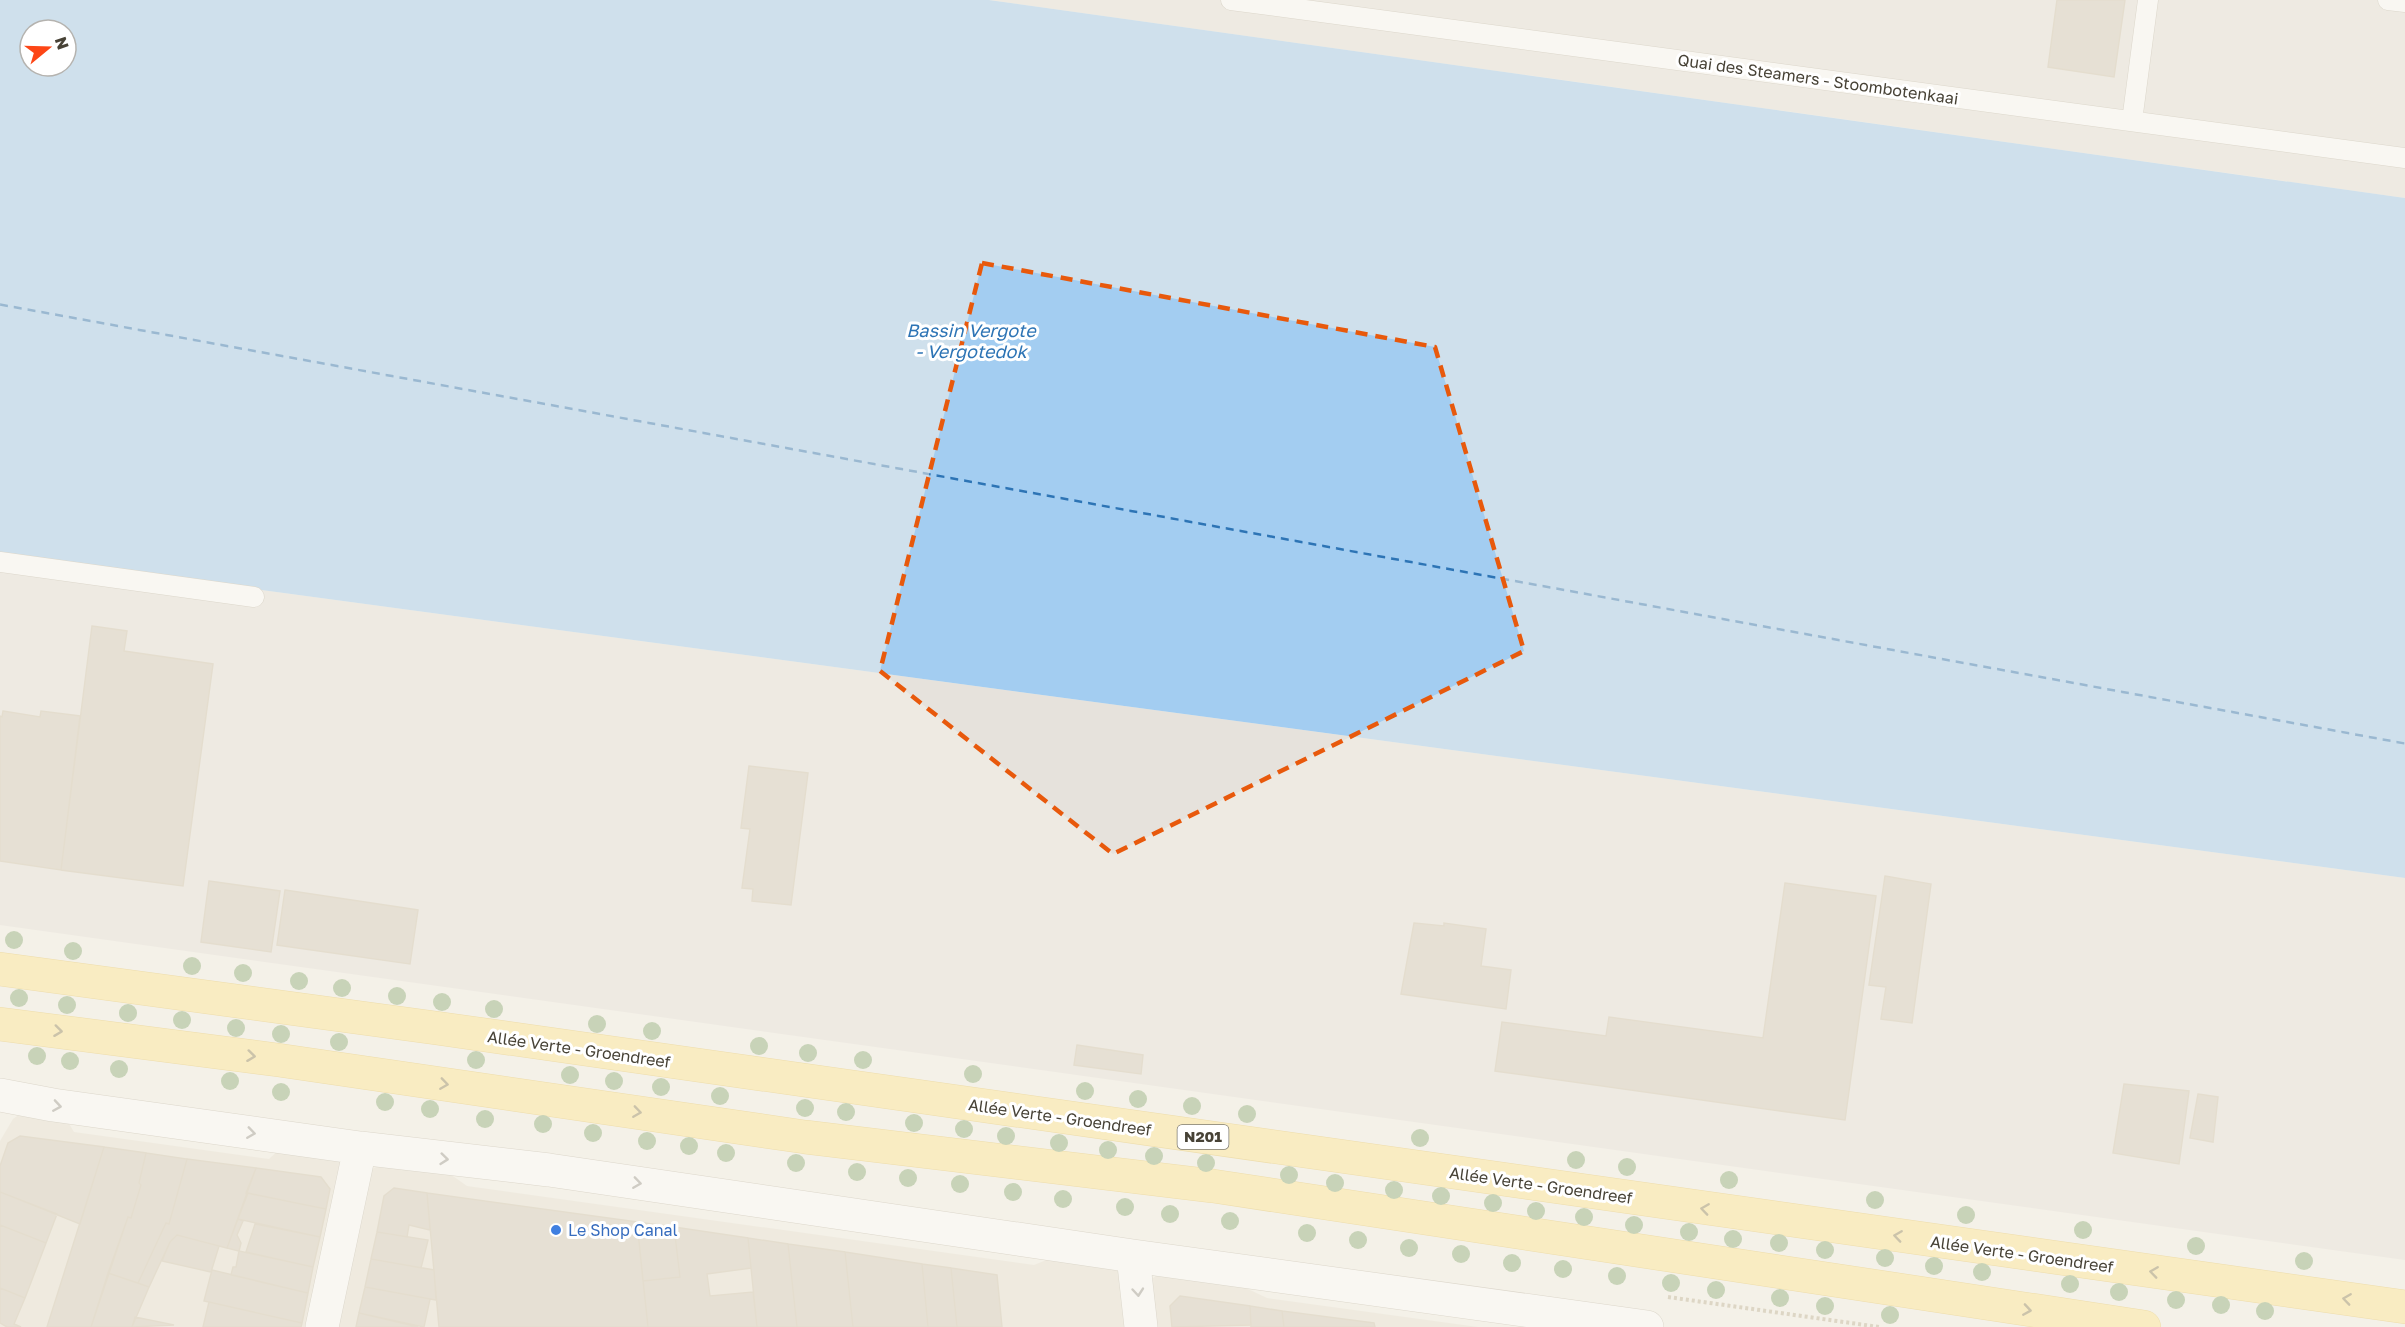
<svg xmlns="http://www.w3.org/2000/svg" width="2405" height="1327" viewBox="0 0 2405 1327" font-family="'Golos Text',sans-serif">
<rect width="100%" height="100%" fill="#f4f1e8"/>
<path fill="#e8e3d6" d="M24,1111L65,1117L74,1132L269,1159L283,1146L331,1156L344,1165L370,1170L382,1164L443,1169L467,1186L1034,1265L1059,1255L1107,1263L1124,1275L1152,1279L1157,1275L1229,1280L1267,1298L1478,1327H0V1141L13,1119Z"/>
<path fill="#e6e2dc" d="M990,0H2405V198L1999,141Z
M0,555L2405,878V1260L0,925Z"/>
<path fill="#a3cdf1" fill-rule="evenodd" d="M0,0H989L2405,198V878L0,555ZM30,30H66V66H30Z"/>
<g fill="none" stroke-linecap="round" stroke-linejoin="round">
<path stroke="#2d74b5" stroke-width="1.5" stroke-dasharray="8 6" stroke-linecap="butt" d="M0,304L2405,743
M0,305L2405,744"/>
</g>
<path fill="#d6cdbd" stroke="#d1c6b0" stroke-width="1.5" d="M2057,0H2125L2114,77L2048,67Z
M92,626L127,631L124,651L213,664L183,886L61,870Z
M3,711L40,717L41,711L80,716L61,870L0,861V716L2,717Z
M749,766L808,773L791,905L752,901L753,889L742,888L750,829L741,828Z
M1885,876L1931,884L1912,1023L1881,1019L1886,987L1869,985Z
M209,881L280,891L271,952L201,942Z
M1785,883L1876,896L1845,1120L1495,1071L1502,1022L1606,1036L1609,1017L1763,1038Z
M285,890L418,910L410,964L277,945Z
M1414,923L1444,926V923L1486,929L1481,966L1511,970L1506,1009L1401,994Z
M1077,1045L1143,1055L1141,1074L1074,1065Z
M2124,1084L2189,1091L2179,1164L2113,1153Z
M2198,1094L2218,1097L2213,1142L2190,1138Z
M20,1136L104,1147L80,1224L0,1192V1166L8,1143Z
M104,1147L146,1153L139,1183L141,1185L131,1218L128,1217L91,1327H47Z
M146,1153L187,1159L169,1224L166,1223L138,1283L108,1273L128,1217L131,1218L141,1185L139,1183Z
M187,1159L256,1168L227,1248L177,1235L170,1242L149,1287L138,1283L166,1223L169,1224Z
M256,1168L321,1177L330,1189L326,1209L246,1193Z
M394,1188L427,1193L430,1230L409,1225L407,1237L377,1232L384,1196Z
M0,1192L57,1214L46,1243L0,1225Z
M248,1193L326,1209L320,1237L238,1219Z
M427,1193L637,1222L648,1327H439Z
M238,1219L243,1221L237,1235L241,1243L239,1251L227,1248Z
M637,1222L674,1227L680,1277L643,1281Z
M255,1224L320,1237L313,1267L246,1252Z
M0,1225L46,1243L25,1298L0,1288Z
M674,1227L748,1238L751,1268L707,1274L710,1296L753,1292L757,1327H648L643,1281L680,1277Z
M377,1232L428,1240L421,1268L371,1259Z
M177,1235L219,1246L211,1272L162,1261L170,1242Z
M748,1238L788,1244L797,1327H757Z
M788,1244L845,1252L853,1327H797Z
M239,1251L313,1267L308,1293L231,1275L233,1267H236Z
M845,1252L922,1264L928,1327H853Z
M371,1259L434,1270L436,1300L365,1287Z
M922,1264L951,1268L957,1327H928Z
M951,1268L997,1275L1002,1327H957Z
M212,1270L308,1293L302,1323L204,1301Z
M108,1273L149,1287L132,1327H91Z
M365,1287L430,1299L424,1327L359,1313Z
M0,1288L25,1298L14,1324L21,1327H7L0,1323Z
M1180,1296L1250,1306L1251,1325L1172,1327L1170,1306Z
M209,1302L302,1323L301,1327H203Z
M1250,1306L1282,1311L1284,1327H1251Z
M1282,1311L1374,1323L1375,1327H1284Z
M359,1313L418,1327H356Z
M135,1317L174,1325L132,1327Z"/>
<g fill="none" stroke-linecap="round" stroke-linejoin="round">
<defs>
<path id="lane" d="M1231,0L2405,158
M2388,0L2405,2
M2132,121L2148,0
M0,562L254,597"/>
<path id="street" d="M0,1095L53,1105L360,1148L549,1170L1133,1256L1647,1327
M1133,1256L1141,1327
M322,1327L360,1148"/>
<path id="primary" d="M0,969L436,1028L2405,1307
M0,1024L278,1060L805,1137L1213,1186L2144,1327"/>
</defs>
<use href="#lane" stroke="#c0b9aa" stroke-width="21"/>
<use href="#street" stroke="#c0b9aa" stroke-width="34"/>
<use href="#primary" stroke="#e6c664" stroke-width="34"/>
<path stroke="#c2b69b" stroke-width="4" stroke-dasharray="3 3" stroke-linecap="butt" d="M1668,1297L1879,1327"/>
<use href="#lane" stroke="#fff" stroke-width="20"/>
<use href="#street" stroke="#fff" stroke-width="33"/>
<use href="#primary" stroke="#ffe796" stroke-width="33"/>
</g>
<g fill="#92b07e">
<circle cx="14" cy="940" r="9"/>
<circle cx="73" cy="951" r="9"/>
<circle cx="192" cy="966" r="9"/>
<circle cx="243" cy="973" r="9"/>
<circle cx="299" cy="981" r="9"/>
<circle cx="342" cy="988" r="9"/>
<circle cx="397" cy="996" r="9"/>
<circle cx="19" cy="998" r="9"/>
<circle cx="442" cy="1002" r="9"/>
<circle cx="67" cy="1005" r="9"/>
<circle cx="494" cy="1009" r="9"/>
<circle cx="128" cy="1013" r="9"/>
<circle cx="182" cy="1020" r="9"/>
<circle cx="597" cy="1024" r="9"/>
<circle cx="236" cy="1028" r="9"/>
<circle cx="652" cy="1031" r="9"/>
<circle cx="281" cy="1034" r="9"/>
<circle cx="339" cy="1042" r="9"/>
<circle cx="759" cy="1046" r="9"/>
<circle cx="808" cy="1053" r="9"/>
<circle cx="37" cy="1056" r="9"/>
<circle cx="476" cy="1060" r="9"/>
<circle cx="863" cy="1060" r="9"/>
<circle cx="70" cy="1061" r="9"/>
<circle cx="119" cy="1069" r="9"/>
<circle cx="973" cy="1074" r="9"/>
<circle cx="570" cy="1075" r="9"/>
<circle cx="230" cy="1081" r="9"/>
<circle cx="614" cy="1081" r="9"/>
<circle cx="661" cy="1087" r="9"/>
<circle cx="1085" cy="1091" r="9"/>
<circle cx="281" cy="1092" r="9"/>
<circle cx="720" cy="1096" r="9"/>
<circle cx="1138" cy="1099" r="9"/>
<circle cx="385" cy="1102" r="9"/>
<circle cx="1192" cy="1106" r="9"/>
<circle cx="805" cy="1108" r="9"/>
<circle cx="430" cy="1109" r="9"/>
<circle cx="846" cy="1112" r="9"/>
<circle cx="1247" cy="1114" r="9"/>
<circle cx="485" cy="1119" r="9"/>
<circle cx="914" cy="1123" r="9"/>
<circle cx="543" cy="1124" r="9"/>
<circle cx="964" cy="1129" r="9"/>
<circle cx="593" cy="1133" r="9"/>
<circle cx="1006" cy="1136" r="9"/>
<circle cx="1420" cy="1138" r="9"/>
<circle cx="647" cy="1141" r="9"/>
<circle cx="1059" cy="1143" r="9"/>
<circle cx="689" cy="1146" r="9"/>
<circle cx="1108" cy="1150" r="9"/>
<circle cx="726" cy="1153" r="9"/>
<circle cx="1154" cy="1156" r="9"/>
<circle cx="1576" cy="1160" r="9"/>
<circle cx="796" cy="1163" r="9"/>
<circle cx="1206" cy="1163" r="9"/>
<circle cx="1627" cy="1167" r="9"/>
<circle cx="857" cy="1172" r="9"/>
<circle cx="1289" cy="1175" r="9"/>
<circle cx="908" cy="1178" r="9"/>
<circle cx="1729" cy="1180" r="9"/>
<circle cx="1335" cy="1183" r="9"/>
<circle cx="960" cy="1184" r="9"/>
<circle cx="1394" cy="1190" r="9"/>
<circle cx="1013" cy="1192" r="9"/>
<circle cx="1441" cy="1196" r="9"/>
<circle cx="1063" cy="1199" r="9"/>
<circle cx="1875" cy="1200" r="9"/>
<circle cx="1493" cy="1203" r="9"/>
<circle cx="1125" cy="1207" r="9"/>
<circle cx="1536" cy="1211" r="9"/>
<circle cx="1170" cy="1214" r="9"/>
<circle cx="1966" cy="1215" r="9"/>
<circle cx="1584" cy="1217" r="9"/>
<circle cx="1230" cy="1221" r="9"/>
<circle cx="1634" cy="1225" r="9"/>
<circle cx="2083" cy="1230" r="9"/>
<circle cx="1689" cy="1232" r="9"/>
<circle cx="1307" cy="1233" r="9"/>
<circle cx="1733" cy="1239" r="9"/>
<circle cx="1358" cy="1240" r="9"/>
<circle cx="1779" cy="1243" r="9"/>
<circle cx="2196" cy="1246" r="9"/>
<circle cx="1409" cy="1248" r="9"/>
<circle cx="1825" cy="1250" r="9"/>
<circle cx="1461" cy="1254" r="9"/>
<circle cx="1885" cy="1258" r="9"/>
<circle cx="2304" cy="1261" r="9"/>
<circle cx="1512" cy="1263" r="9"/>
<circle cx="1934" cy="1266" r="9"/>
<circle cx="1563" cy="1269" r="9"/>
<circle cx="1982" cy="1272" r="9"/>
<circle cx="1617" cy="1276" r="9"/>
<circle cx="1671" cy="1283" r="9"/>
<circle cx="2070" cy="1284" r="9"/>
<circle cx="1716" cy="1290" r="9"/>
<circle cx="2119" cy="1292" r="9"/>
<circle cx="1780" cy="1298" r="9"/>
<circle cx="2176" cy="1300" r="9"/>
<circle cx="2221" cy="1305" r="9"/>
<circle cx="1825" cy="1306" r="9"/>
<circle cx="2265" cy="1311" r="9"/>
<circle cx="1890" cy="1315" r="9"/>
</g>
<defs><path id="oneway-chevron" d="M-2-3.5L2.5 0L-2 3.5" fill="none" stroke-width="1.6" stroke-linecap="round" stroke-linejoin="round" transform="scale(1.5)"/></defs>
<g stroke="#9a8c61">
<use href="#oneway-chevron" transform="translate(58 1031) rotate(7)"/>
<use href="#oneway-chevron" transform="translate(251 1056) rotate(7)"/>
<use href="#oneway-chevron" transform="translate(444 1084) rotate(8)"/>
<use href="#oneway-chevron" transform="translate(637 1112) rotate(8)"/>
<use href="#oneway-chevron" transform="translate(1705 1209) rotate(-172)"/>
<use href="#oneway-chevron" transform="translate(1898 1236) rotate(-172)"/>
<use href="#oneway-chevron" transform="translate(2154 1272) rotate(-172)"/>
<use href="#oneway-chevron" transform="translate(2347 1299) rotate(-172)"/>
<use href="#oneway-chevron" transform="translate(2027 1310) rotate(9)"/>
</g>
<g stroke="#a3a09a">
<use href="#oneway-chevron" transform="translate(57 1106) rotate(9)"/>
<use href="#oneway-chevron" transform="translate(251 1133) rotate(8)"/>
<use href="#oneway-chevron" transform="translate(444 1159) rotate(6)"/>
<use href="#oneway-chevron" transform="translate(637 1183) rotate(8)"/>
<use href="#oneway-chevron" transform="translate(1138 1292) rotate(85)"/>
</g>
<path d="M0 0H2405V1327H0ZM982,263L1435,347L1524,651L1113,854L880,671Z" fill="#f4f1e8" fill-opacity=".55" fill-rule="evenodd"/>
<path fill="none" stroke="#e8590c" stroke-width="4.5" stroke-dasharray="12 8" stroke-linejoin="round" d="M982,263L1435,347L1524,651L1113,854L880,671Z"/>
<circle fill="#3f7fe0" stroke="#fff" stroke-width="2" cx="556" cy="1230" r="6"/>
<g text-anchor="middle" stroke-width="6" stroke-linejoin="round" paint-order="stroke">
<rect fill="#fff" stroke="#7e7b72" stroke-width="1.5" x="1177.5" y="1125" width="51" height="24" rx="4.5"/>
<g font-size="15" font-weight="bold" fill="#474236">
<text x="1203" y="1142">N201</text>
</g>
<g font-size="16" fill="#474236" stroke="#fff">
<text transform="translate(1818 79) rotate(8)" y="6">Quai des Steamers - Stoombotenkaai</text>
<text transform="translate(579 1049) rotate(8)" y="6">Allée Verte - Groendreef</text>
<text transform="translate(1060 1117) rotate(8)" y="6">Allée Verte - Groendreef</text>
<text transform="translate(1541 1185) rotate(8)" y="6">Allée Verte - Groendreef</text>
<text transform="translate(2022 1254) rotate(8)" y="6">Allée Verte - Groendreef</text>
</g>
<g font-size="16" fill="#366cbe" stroke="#fff" text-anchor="start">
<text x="568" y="1236">Le Shop Canal</text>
</g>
<g font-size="18" font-style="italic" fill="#2d74b5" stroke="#fff">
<text x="971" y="337">Bassin Vergote<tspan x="971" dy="21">- Vergotedok</tspan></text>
</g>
</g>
<g transform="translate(48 48) rotate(71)"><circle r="28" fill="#ffffff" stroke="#b5b3af" stroke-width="1.5"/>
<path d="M0-4.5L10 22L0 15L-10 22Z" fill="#fd4616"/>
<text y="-9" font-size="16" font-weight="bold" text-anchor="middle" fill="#474236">N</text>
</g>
</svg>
